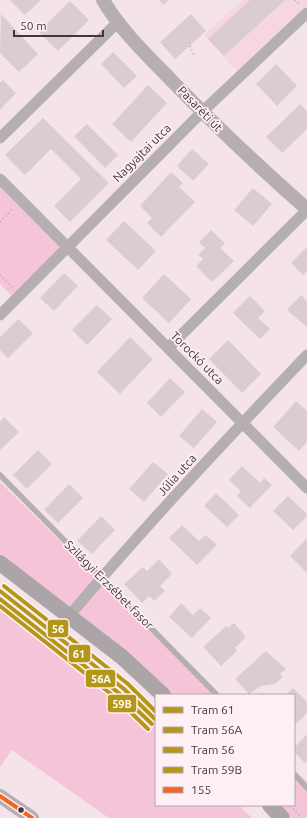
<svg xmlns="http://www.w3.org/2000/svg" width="307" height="818" viewBox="0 0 307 818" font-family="Ubuntu,sans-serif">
<rect width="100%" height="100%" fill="#f5e3ea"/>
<path fill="#f5d6e2" d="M242,0H307V8L238,72L204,35Z"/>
<path fill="#f5c4d8" d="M0,179L67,247L15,299L0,284Z
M0,482L218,695H170L0,558Z
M0,605L119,695L156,727V805H239L252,818H109L12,750L0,767Z
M294,769L307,782V818H292L279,805H294Z"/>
<path fill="#dbccd2" d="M10,0H39L40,1L25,15Z
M159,0H169L163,5Z
M250,0H285L224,56L208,39Z
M70,1L89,20L58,51L39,32Z
M1,14L38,54L19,72L0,53Z
M191,14L206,31L175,59L160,42Z
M113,52L137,76L124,88L101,64Z
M276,64L297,86L277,106L256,84Z
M3,80L16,93L0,110V83Z
M148,85L167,103L131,142L112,124Z
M300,104L307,111V129L282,153L266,137Z
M43,118L109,183L70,222L54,206L81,179L51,149L25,175L5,155Z
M87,124L118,155L105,168L74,136Z
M192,149L209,164L193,181L177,166Z
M171,172L183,183L179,187L195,202L161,237L147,223L152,218L140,206Z
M253,188L272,204L253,226L234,210Z
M124,221L156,251L138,270L106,240Z
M211,230L225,243L220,248L234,261L212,282L196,266L203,259L198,255L205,248L199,242Z
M307,247V271L303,275L291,263Z
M64,273L78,286L54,311L40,298Z
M164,274L191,299L169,323L142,298Z
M301,295L307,301V327L287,310Z
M250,296L265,311L258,318L270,329L260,339L233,313Z
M97,305L112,319L87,345L72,330Z
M18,319L33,333L8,358L0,350V337Z
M130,337L153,359L120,394L97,372Z
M228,340L261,374L242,393L209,359Z
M170,378L185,392L161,417L147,403Z
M296,401L307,411V442L299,451L273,427Z
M202,409L217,422L194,448L179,436Z
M4,417L19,432L0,450V422Z
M38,450L52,464L27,489L13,475Z
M153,462L168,474L144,502L129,489Z
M242,466L260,483L264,478L272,485L250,508L237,496L241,491L229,480Z
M69,484L83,498L58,523L44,510Z
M216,493L239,515L227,527L204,506Z
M288,496L307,514V516L293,530L273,511Z
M101,516L115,530L92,554L77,541Z
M182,525L199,541L206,535L217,545L197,565L169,538Z
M307,538V573L290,556Z
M159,559L172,574L160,586L165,591L154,601L149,596L142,603L124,584L143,567L147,571Z
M181,603L193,615L200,608L211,618L192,638L169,617Z
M234,623L246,637L235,648L237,651L221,666L203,647L226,626L228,628Z
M266,651L286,669L280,674L283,677L275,684L261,686L249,694L235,679Z
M293,688L307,702V713L294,726V695H286Z
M307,734V761L305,763L294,752V748Z"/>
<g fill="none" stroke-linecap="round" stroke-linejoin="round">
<path stroke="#b5adb0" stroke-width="2" stroke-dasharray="1 3" stroke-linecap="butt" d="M295,0L300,5
M190,46L194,55
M0,222L13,208
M0,275L12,287
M293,809L302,818"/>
<path stroke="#b6afb2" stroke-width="5.5" d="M0,475L217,695
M294,774L307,788"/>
<path stroke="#b6afb2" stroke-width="11" d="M0,138L118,22
M0,179L307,488
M0,315L202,112L307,13
M168,348L307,210
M69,616C145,526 226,440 307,355"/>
<path stroke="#b6afb2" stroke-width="14" d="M103,0C121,31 147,55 172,81C216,126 260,168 307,209
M0,796L32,818"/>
<path stroke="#aca5a8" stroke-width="16" d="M0,563L122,657L163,695
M270,805L282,818"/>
<defs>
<path id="bus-1" d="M0,796L32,818"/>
</defs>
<use href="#bus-1" stroke="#fdeff4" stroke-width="7"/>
<use href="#bus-1" stroke="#f26522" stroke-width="4"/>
<defs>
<path id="tram-1" d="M0,591L124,689L156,720"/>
<path id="tram-2" d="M0,599L120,694L152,724"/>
<path id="tram-3" d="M4,586L128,684L156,712"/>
<path id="tram-4" d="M0,606L116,698L148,729"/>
</defs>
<use href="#tram-1" stroke="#fdeff4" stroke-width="7"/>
<use href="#tram-2" stroke="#fdeff4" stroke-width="7"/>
<use href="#tram-3" stroke="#fdeff4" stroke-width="7"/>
<use href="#tram-4" stroke="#fdeff4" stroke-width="7"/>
<use href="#tram-1" stroke="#b49718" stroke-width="4"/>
<use href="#tram-2" stroke="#b49718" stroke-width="4"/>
<use href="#tram-3" stroke="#b49718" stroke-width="4"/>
<use href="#tram-4" stroke="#b49718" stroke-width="4"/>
</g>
<circle fill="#43363b" stroke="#fdeff4" stroke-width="1.5" cx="21" cy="810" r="3.5"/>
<g text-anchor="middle" stroke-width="3.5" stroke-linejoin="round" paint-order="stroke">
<g font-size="12" fill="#43363b" stroke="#fdeff4">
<text transform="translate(200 109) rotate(46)" y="4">Pasaréti út</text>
<text transform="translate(142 153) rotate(-45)" y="4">Nagyajtai utca</text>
<text transform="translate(197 358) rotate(45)" y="4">Torockó utca</text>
<text transform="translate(177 475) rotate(-48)" y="4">Júlia utca</text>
<text transform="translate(109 585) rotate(45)" y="4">Szilágyi Erzsébet fasor</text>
</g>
</g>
<g stroke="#fdeff4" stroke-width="1.5">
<rect x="47" y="619" width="22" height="19" rx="4" fill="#b49718"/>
<rect x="68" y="644" width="23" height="19" rx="4" fill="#b49718"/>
<rect x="85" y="669" width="31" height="19" rx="4" fill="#b49718"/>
<rect x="107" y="694" width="30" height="19" rx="4" fill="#b49718"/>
</g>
<g font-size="11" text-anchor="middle" font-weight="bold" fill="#fff">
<text x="58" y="633">56</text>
<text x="79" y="658">61</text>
<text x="101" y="683">56A</text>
<text x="122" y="708">59B</text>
</g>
<rect x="155" y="694" width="140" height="112" fill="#fdeff4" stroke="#b3a5aa"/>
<rect x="163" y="707" width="20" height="6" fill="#b49718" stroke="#b3a5aa"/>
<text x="191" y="714" font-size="12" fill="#43363b">Tram 61</text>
<rect x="163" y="727" width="20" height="6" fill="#b49718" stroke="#b3a5aa"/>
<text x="191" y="734" font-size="12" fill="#43363b">Tram 56A</text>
<rect x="163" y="747" width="20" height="6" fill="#b49718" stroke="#b3a5aa"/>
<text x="191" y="754" font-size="12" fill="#43363b">Tram 56</text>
<rect x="163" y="767" width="20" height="6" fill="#b49718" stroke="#b3a5aa"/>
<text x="191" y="774" font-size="12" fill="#43363b">Tram 59B</text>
<rect x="163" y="787" width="20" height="6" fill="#f26522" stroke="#b3a5aa"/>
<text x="191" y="794" font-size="12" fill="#43363b">155</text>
<path d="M14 30v6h89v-6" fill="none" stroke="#43363b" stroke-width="2"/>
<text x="20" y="30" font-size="12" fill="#43363b" stroke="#fdeff4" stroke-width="3" paint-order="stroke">50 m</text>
</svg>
